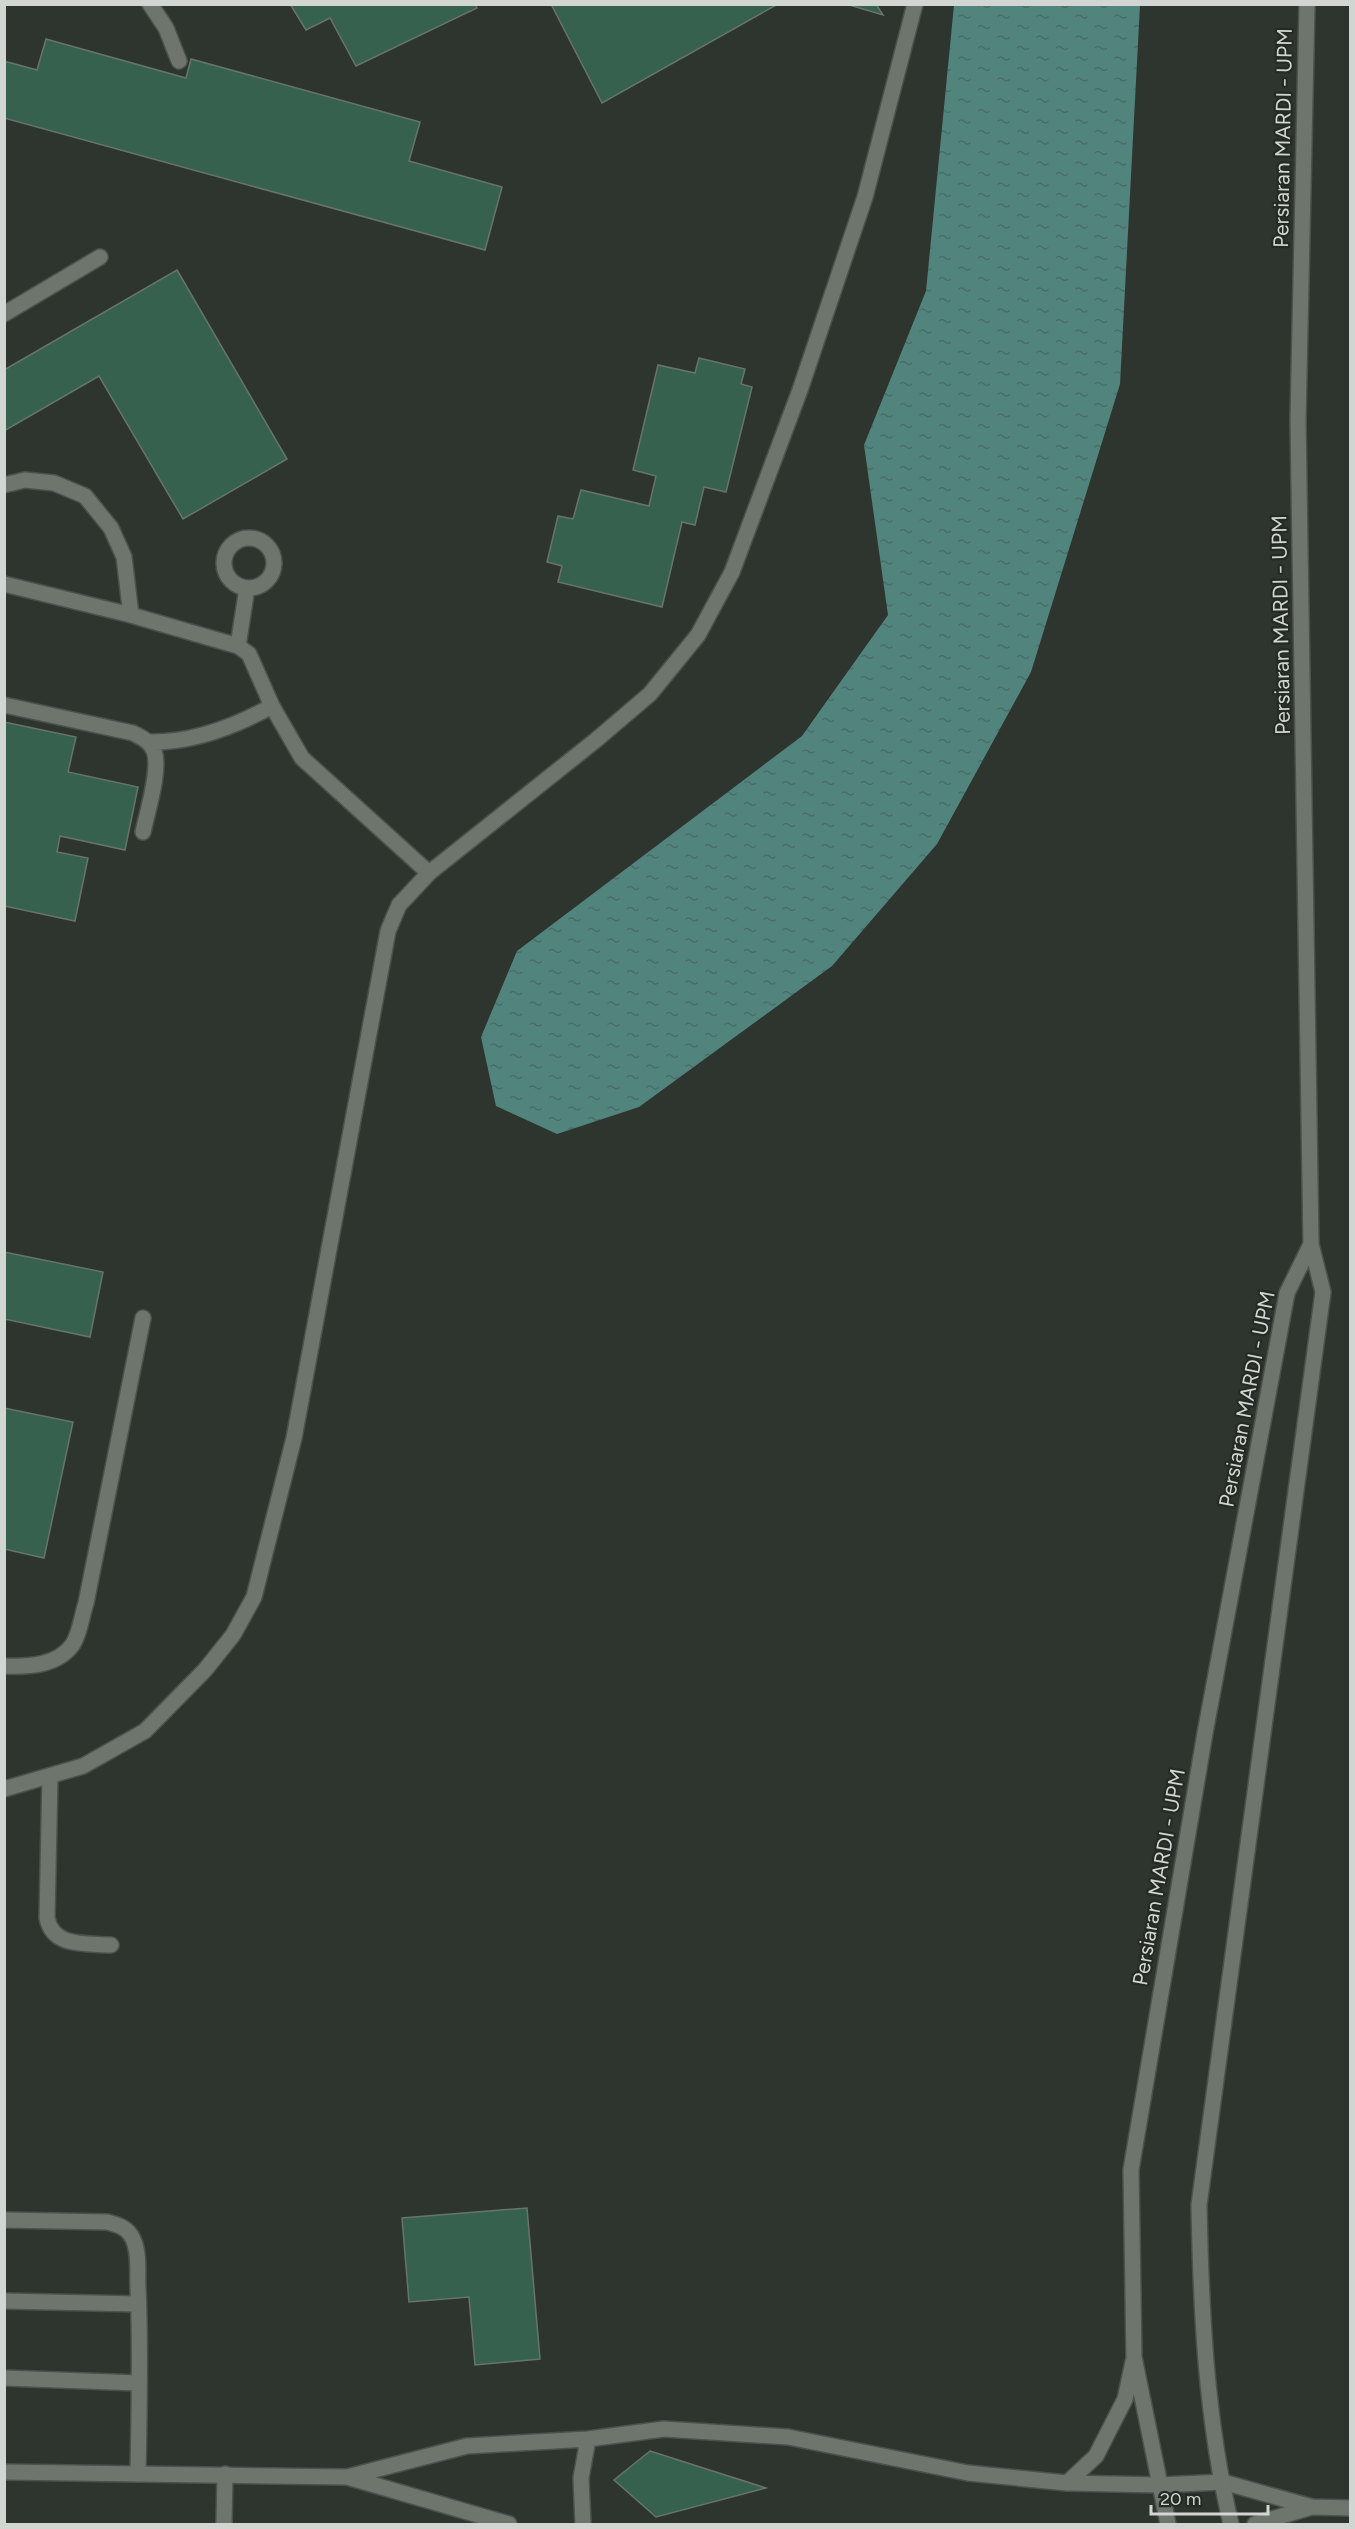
<svg xmlns="http://www.w3.org/2000/svg" width="1355" height="2529" viewBox="0 0 1355 2529" font-family="Figtree,sans-serif">
<defs>
<pattern id="water-ripples" width="26" height="14" patternUnits="userSpaceOnUse" patternTransform="scale(1.5)"><rect width="26" height="14" fill="#51847d"/><path d="M2 4q2-2 4 0t4 0M15 11q2-2 4 0t4 0" fill="none" stroke="#4b6c67"/></pattern>
</defs>
<rect width="100%" height="100%" fill="#2e352e"/>
<path fill="url(#water-ripples)" d="M954,5H1140L1120,384L1031,672L937,844L832,966L639,1107L557,1134L496,1106L481,1037L517,951L802,736L888,615L864,445L926,291Z"/>
<path fill="#36614f" stroke="#68736e" stroke-width="1.5" d="M290,4H475L477,8L356,66L330,18L306,30Z
M551,4H778L602,103Z
M846,4H876L883,15Z
M46,39L186,78L191,59L420,122L409,161L502,187L485,250L4,118V61L37,70Z
M177,270L287,459L183,519L99,376L4,431V370Z
M699,358L745,369L741,384L752,387L726,492L704,487L695,525L682,522L662,607L558,582L562,566L547,562L558,516L573,519L581,490L649,506L656,476L633,470L658,365L695,373Z
M4,722L76,737L68,772L138,787L125,850L60,836L57,852L88,858L75,921L4,906Z
M4,1252L103,1272L90,1337L4,1319Z
M4,1408L73,1422L44,1558L4,1549Z
M527,2208L540,2359L475,2365L469,2297L409,2302L402,2218Z
M650,2451L766,2488L656,2517L614,2480Z"/>
<g fill="none" stroke-linecap="round" stroke-linejoin="round">
<defs>
<path id="service" d="M150,4L166,28L179,61
M4,314L100,257
M4,485L25,480L54,483L85,496L111,528L124,557L131,615
M224 563a25 25 0 1 1 50 0a25 25 0 1 1-50 0Z
M4,584L131,615L238,646L249,654L272,706L302,758L429,873
M238,646L247,588
M4,705L133,733C142,738 150,741 154,751C161,768 147,813 143,832
M149,742C193,743 234,727 272,706
M4,1666C28,1667 58,1666 73,1644C80,1633 82,1615 86,1603L143,1318
M50,1776L47,1918C53,1948 86,1943 111,1945
M4,2220L107,2222C119,2225 128,2228 133,2239C140,2254 137,2274 138,2289C141,2351 139,2412 138,2474
M4,2301L138,2304
M4,2378L139,2383
M1223,2482L1312,2507L1350,2508
M224,2524L225,2474
M1255,2524L1312,2507"/>
<path id="minor" d="M4,1789L83,1766L145,1731L205,1670L233,1635L254,1597L294,1438L388,931L399,905L429,873L596,740L650,694L698,635L732,572L800,390L865,197L915,4
M4,2472L347,2477L509,2524
M347,2477L467,2446L588,2439L664,2429L788,2437L968,2473L1067,2483L1160,2485L1223,2482
M583,2524L581,2478L588,2439"/>
<path id="tertiary" d="M1067,2483L1096,2456L1125,2399L1133,2362
M1168,2524L1134,2357L1131,2170L1205,1733L1287,1293L1311,1244
M1231,2524C1206,2420 1201,2312 1199,2205L1323,1292L1311,1244L1298,420L1307,4"/>
</defs>
<use href="#service" stroke="#4b514b" stroke-width="18"/>
<use href="#minor" stroke="#4b514b" stroke-width="18"/>
<use href="#tertiary" stroke="#4b514b" stroke-width="18"/>
<use href="#service" stroke="#6d756d" stroke-width="15"/>
<use href="#minor" stroke="#6d756d" stroke-width="15"/>
<use href="#tertiary" stroke="#6d756d" stroke-width="15"/>
</g>
<g text-anchor="middle" stroke-width="4.5" stroke-linejoin="round" paint-order="stroke">
<g font-size="21" fill="#d2d6d2" stroke="#242b24">
<text transform="translate(1283 138) rotate(-89)" y="7">Persiaran MARDI - UPM</text>
<text transform="translate(1281 625) rotate(-91)" y="7">Persiaran MARDI - UPM</text>
<text transform="translate(1247 1399) rotate(-79)" y="7">Persiaran MARDI - UPM</text>
<text transform="translate(1159 1877) rotate(-80)" y="7">Persiaran MARDI - UPM</text>
</g>
</g>
<rect width="1355" height="2529" fill="none" stroke="#d2d6d2" stroke-width="12"/>
<path d="M1151 2505v9h117v-9" fill="none" stroke="#d2d6d2" stroke-width="3"/>
<text x="1160" y="2505" font-size="18" fill="#d2d6d2" stroke="#242b24" stroke-width="4.5" paint-order="stroke">20 m</text>
</svg>
